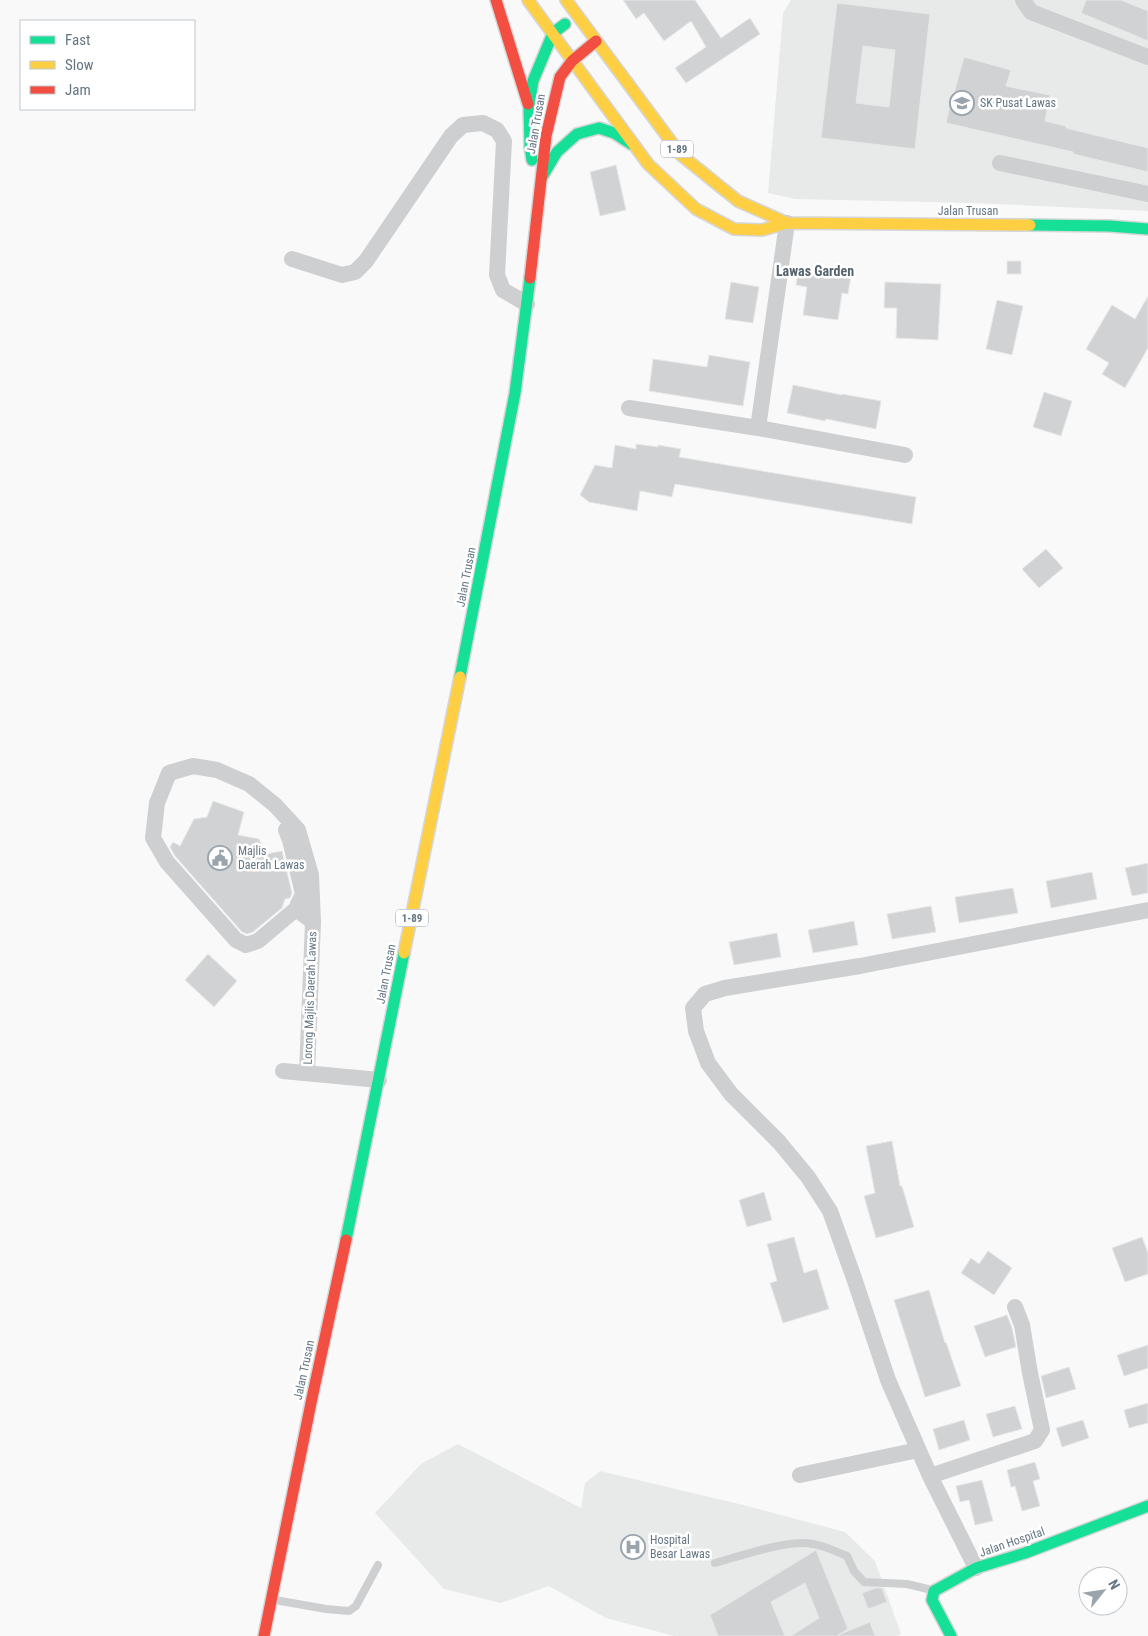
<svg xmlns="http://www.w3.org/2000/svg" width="1148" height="1636" viewBox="0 0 1148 1636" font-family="'Roboto Condensed',sans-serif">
<rect width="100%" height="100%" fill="#f9f9f9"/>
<path fill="#e8e9e9" d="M791,0H1148V211L973,203L795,199L768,193L783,13Z
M458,1444L581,1508L585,1483L600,1471L739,1504L845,1532L875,1561L901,1634L896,1636H674L606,1618L549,1586L501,1603L444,1589L375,1513L421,1464Z"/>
<path fill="#d0d2d3" stroke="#e8e8e8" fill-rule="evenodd" d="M623,0H695L721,38L750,18L760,34L686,83L675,68L706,47L691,21L664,41L644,13L636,19Z
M1086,0H1121L1148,11V41L1081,13Z
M837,3L930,14L915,149L821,138ZM863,46L895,50L889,107L856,103Z
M964,57L1011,70L1006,86L1050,95L1045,121L1066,126V128L1148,148V172L1073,154V152L946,123L951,100H952Z
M616,165L626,210L600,216L590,172Z
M1007,261H1021V274H1007Z
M799,266L851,276L848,294L842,293L838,320L803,315L807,287L796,285Z
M731,282L759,287L753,323L725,319Z
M885,282L941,284L938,340L896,338L897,308H884Z
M1148,296V348L1125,388L1102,374L1109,363L1086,349L1112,305L1135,319Z
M997,300L1023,306L1012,355L986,349Z
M709,355L750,362L743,406L649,391L653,359L707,367Z
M793,385L842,395V394L881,401L876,429L826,419L825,421L787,413Z
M1044,392L1072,401L1061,436L1033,427Z
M636,444L658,447V445L681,449L679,457L916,497L912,524L675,484L672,497L640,491L637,511L589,502L580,495L595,465L612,468L615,445L636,449Z
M1046,549L1063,568L1039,588L1022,569Z
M213,801L244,812L238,835L259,839L266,854L282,851L292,893L290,898L285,899L282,908L253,932L247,934L242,932L175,856L170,847L173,842L180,846L194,819L207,817Z
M1148,863V893L1132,896L1125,868Z
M1092,872L1097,899L1051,908L1046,881Z
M1013,888L1018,913L959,923L955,897Z
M931,906L936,932L892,939L887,914Z
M854,921L858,945L813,953L808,930Z
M777,933L781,957L734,965L729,942Z
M208,954L237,981L214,1007L185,980Z
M892,1141L900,1186H902L914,1227L876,1238L864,1196L875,1193L866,1146Z
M764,1192L772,1220L747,1227L739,1200Z
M794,1237L804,1273L817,1269L829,1309L783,1323L770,1283L777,1281L767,1244Z
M1142,1237L1148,1253V1274L1125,1282L1112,1248Z
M988,1251L1012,1268L994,1295L961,1273L971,1258L979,1264Z
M929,1290L945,1343L946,1342L961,1386L925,1397L894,1300Z
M1007,1315L1012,1328L1016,1347L985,1357L974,1326Z
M1148,1345V1368L1124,1376L1117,1355Z
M1069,1367L1076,1389L1046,1398L1041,1376Z
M1148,1403V1423L1129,1428L1124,1410Z
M1015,1406L1022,1429L993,1437L986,1414Z
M964,1420L970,1440L939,1450L933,1429Z
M1083,1420L1089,1438L1062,1447L1056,1428Z
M1035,1462L1040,1479L1033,1481L1040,1506L1022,1511L1015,1486L1011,1487L1007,1470Z
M982,1480L993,1521L975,1525L969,1500L960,1502L956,1486Z
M816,1550L848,1629L838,1635L870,1622L875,1636H791L819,1618L805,1583L771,1602L785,1636H718L710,1615Z
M876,1588H882L887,1602L868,1609L862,1593Z"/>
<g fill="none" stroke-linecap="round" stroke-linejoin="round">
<defs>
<path id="fast" d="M532,160L530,147L529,106L533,81L553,33L565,24
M542,177L557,152L577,134L599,128L614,133L631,144
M1030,225L1109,226L1148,229
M460,677L515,393L530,278
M346,1240L404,953
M951,1636L932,1600L934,1591L976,1568L1025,1553L1148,1506"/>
<path id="slow" d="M528,0L648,164L696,209L734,229L762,230L787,223
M566,0L681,155L738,201L787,223
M787,223L1030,225
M404,953L460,677"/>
<path id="jam" d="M496,0L528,104
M530,278L546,136L560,77L572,61L596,41
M264,1636L312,1398L346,1240"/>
</defs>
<use href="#fast" stroke="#d5d6d7" stroke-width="14"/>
<use href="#slow" stroke="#d5d6d7" stroke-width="14"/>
<use href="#jam" stroke="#d5d6d7" stroke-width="14"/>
<path stroke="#cecfd0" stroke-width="8" d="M715,1563C740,1556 778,1543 803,1543C818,1543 833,1550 847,1556L854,1571L864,1582L907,1584L932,1590
M275,1600L326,1609L349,1611L356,1606L378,1565"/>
<path stroke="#cecfd0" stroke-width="16" d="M1023,0L1031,12L1148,57
M1000,163L1148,194
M292,259L342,275L355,272L366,261L451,136L463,125L483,123L497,130L504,141L497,275L503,290L527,304
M629,408L758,428L787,223
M758,428L905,455
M286,830L290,840L303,894L298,904
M283,1071L379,1080
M307,1073L313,922L311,875L298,830L275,805L249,784L217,770L193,766L169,773L157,803L153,838L167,862L236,940L246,945L258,941L296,909L313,922
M800,1475L918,1450
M930,1476L1035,1441L1042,1430L1030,1373L1022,1325L1015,1307
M976,1568L930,1476L888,1380L854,1278L830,1211L808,1177L779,1142L731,1094L708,1063L696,1031L693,1008L705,994L725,988L860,966L1148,910"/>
<use href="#fast" stroke="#16e098" stroke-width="11"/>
<use href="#slow" stroke="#ffcf43" stroke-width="11"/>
<use href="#jam" stroke="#f24e42" stroke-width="11"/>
</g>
<defs>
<symbol id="school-ring" viewBox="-11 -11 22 22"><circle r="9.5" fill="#fff" stroke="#99a4ac" stroke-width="1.5"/><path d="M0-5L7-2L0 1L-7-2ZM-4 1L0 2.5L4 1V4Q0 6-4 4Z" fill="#99a4ac"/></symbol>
<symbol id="civic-ring" viewBox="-11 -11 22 22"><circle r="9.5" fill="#fff" stroke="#99a4ac" stroke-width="1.5"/><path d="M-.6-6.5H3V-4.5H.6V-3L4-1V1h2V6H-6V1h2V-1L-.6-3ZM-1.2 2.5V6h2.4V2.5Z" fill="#99a4ac"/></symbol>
<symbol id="hospital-ring" viewBox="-11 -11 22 22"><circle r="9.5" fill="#fff" stroke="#99a4ac" stroke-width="1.5"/><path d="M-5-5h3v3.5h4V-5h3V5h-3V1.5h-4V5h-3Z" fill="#99a4ac"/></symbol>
</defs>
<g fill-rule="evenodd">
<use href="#school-ring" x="948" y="89" width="28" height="28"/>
<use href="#civic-ring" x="206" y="844" width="28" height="28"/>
<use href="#hospital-ring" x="619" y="1533" width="28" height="28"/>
</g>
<g text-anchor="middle" stroke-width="5" stroke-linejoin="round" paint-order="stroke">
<g fill="#fff" stroke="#939fa8" stroke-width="1">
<rect x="661" y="140.5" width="32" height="17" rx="4"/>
<rect x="396" y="909.5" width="32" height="17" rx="4"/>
</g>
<g font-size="11" font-weight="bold" fill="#657683">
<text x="677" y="153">1-89</text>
<text x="412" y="922">1-89</text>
</g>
<g font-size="12" fill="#657683" stroke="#fff" text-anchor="start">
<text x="980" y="107">SK Pusat Lawas</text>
<text x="238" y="855">Majlis<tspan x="238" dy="14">Daerah Lawas</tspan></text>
<text x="650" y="1544">Hospital<tspan x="650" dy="14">Besar Lawas</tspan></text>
</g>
<g font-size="12" fill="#657683" stroke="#fff">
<text transform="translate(536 124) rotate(-80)" y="4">Jalan Trusan</text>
<text x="968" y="215">Jalan Trusan</text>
<text transform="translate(466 577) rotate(-79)" y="4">Jalan Trusan</text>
<text transform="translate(386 974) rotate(-79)" y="4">Jalan Trusan</text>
<text transform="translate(310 998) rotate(-88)" y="4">Lorong Majlis Daerah Lawas</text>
<text transform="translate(304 1370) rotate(-78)" y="4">Jalan Trusan</text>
<text transform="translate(1012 1542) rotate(-19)" y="4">Jalan Hospital</text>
</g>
<g font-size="14" font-weight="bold" fill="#57646e" stroke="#fff">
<text x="815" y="276">Lawas Garden</text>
</g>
</g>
<rect x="20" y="20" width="175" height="90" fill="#ffffff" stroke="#c1c8cd"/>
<rect x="30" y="36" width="25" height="8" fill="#16e098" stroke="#c1c8cd"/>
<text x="65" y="45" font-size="15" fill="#657683">Fast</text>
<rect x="30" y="61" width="25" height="8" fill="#ffcf43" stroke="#c1c8cd"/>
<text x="65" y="70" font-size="15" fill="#657683">Slow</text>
<rect x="30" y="86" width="25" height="8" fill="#f24e42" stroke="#c1c8cd"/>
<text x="65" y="95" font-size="15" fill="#657683">Jam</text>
<g transform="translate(1103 1591) rotate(60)"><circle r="24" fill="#ffffff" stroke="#c1c8cd"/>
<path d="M0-4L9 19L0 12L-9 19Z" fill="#99a4ac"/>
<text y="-8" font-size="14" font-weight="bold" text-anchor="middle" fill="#657683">N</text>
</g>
</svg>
